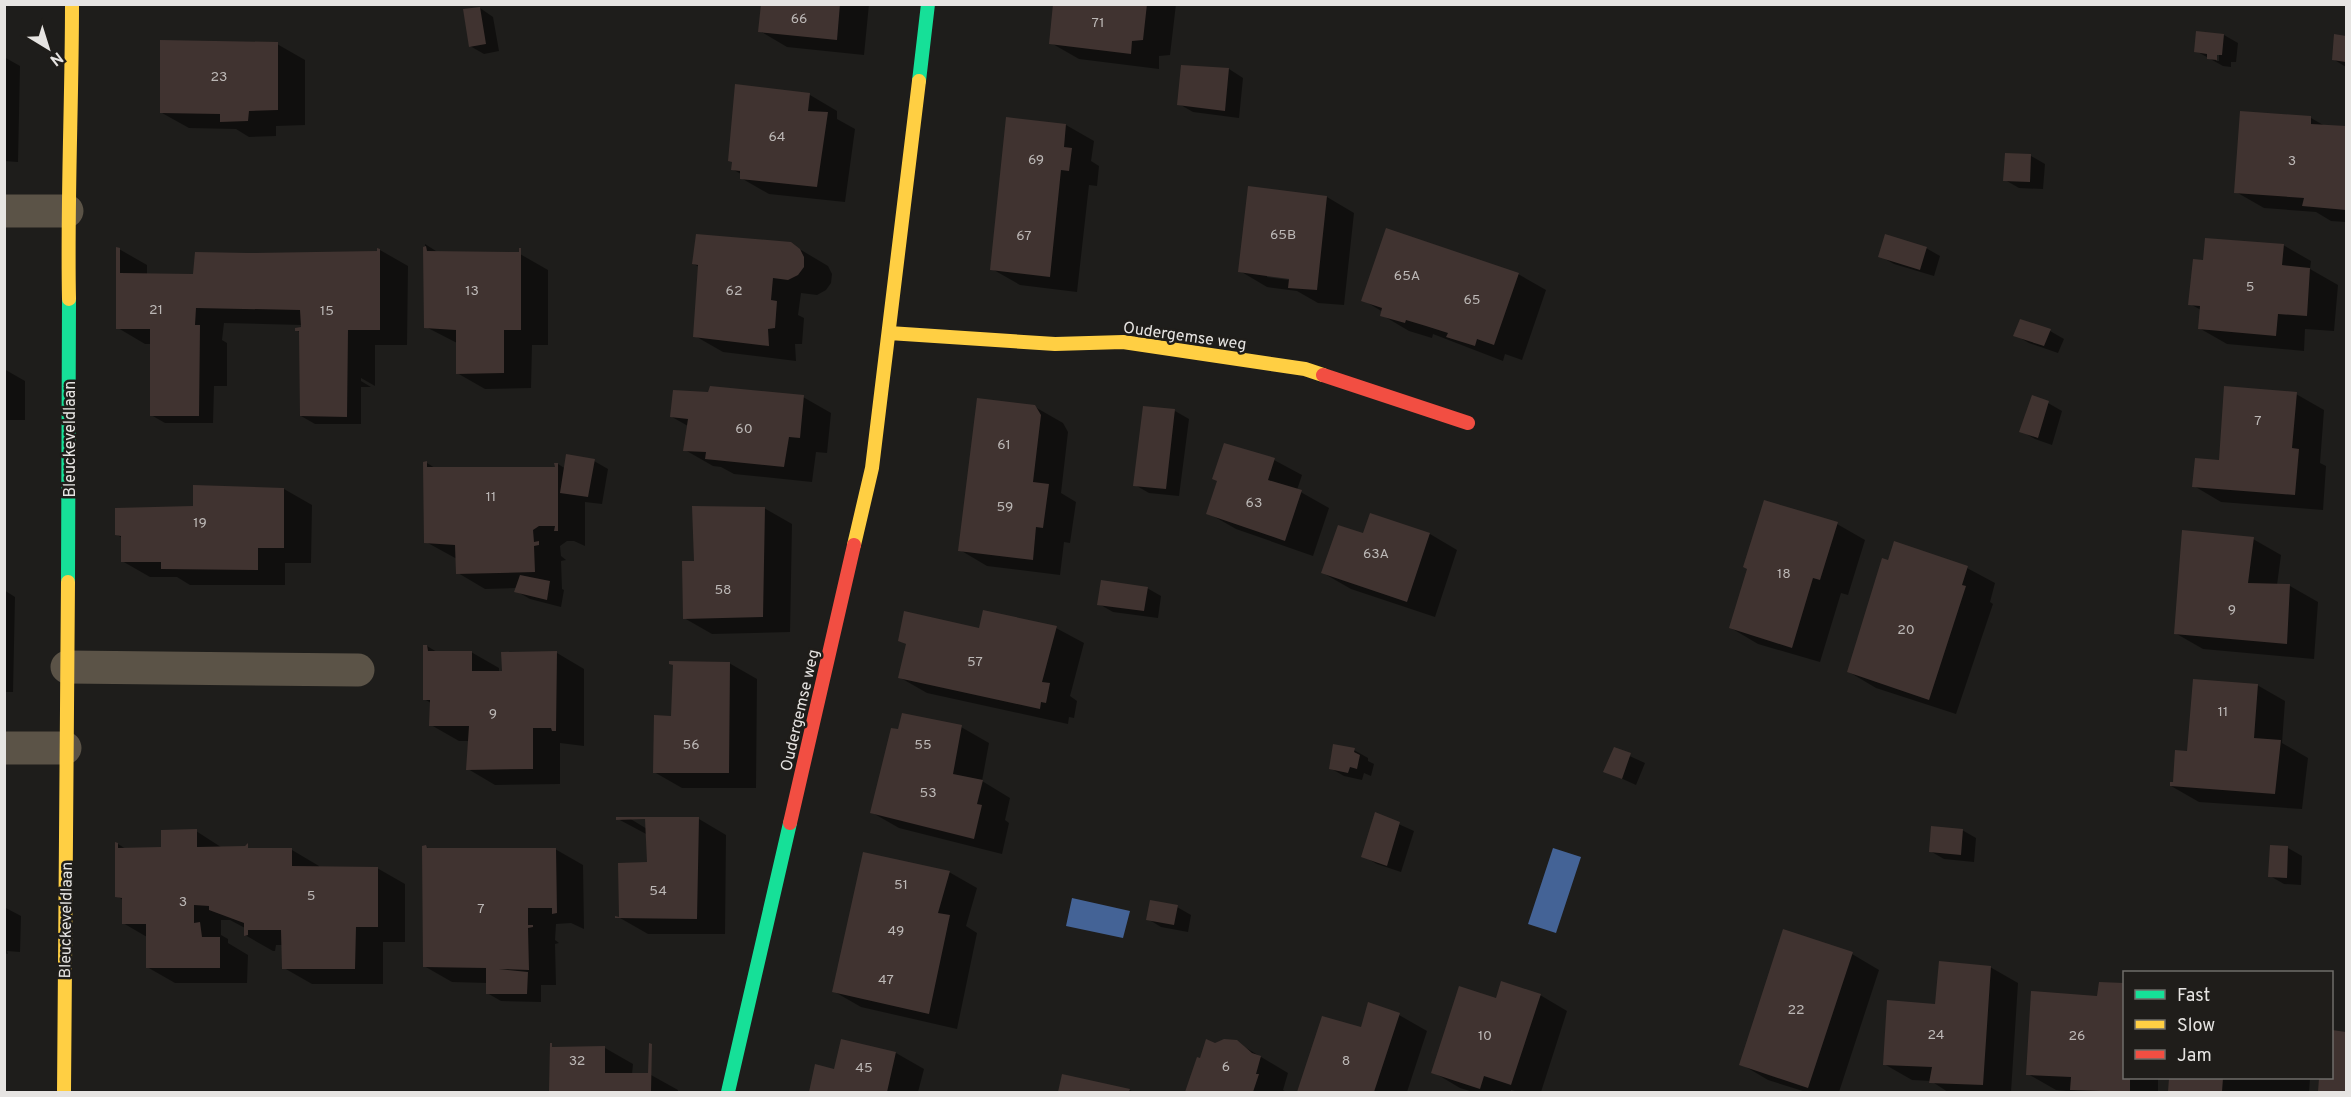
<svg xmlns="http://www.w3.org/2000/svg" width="2351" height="1097" viewBox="0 0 2351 1097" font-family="Overpass,sans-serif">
<rect width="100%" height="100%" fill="#1e1d1b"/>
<path fill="#446396" d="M1553,848L1581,857L1556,933L1528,924Z
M1072,898L1130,911L1123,938L1066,926Z"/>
<path fill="#0007" fill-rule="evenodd" d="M763,4H869L864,55L787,47L760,31Z
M1055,4H1176L1170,55L1159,56V69L1079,59L1051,43Z
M480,8L493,17L499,51L484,54L470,46Z
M2224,35L2238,43L2236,62H2231V67L2223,66L2196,51ZM2216,47H2219V61H2216Z
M2335,36L2346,37V67L2333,59Z
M277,44L305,60V125L276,126V136L249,137L236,129L189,128L162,113Z
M4,57L20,66L18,162L4,161Z
M1182,66L1229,69L1243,78L1239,118L1193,112L1179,104Z
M810,95L837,111V119L855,129L845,202L769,194L741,178V174L732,169Z
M1008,118L1066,125L1094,141L1091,161L1099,166L1097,186L1089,185L1077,292L1020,285L992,269Z
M2311,118L2325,126L2346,128V222L2331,221L2316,212L2264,208L2236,192Z
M2006,155L2031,156L2045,164L2043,189L2019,188L2005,180Z
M1327,197L1354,213L1344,305L1318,303L1297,291L1267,287L1240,271ZM1267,274L1297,278V281L1267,277Z
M425,244L439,253L520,254L548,270V345H532L531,388L485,389L457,373V343L426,327Z
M791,244L828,266L832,274L831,283L826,290L817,295L801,293L798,315L804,318L802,344H795L796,361L723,352L695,336L699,267L694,264Z
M2283,245L2311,261L2310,269L2338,285L2334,331L2305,329L2304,351L2227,344L2199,328L2201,310L2190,304L2205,262Z
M1926,248L1940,256L1934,276L1894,264L1880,256Z
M119,249L147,265V275H194L248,255L379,253L380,250L408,266L407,345H375V386L361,378V381L371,387H361V424H315L301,416V333L296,330L303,329L302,325L224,323L222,340L227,343V386H214L213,423H165L151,415L152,344H145L118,328Z
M1518,274L1546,290L1522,360L1505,354L1503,361L1433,334L1432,338L1409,331L1382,315L1383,312L1363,300Z
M2050,331L2064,339L2058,353L2029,343L2015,335Z
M4,369L25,381V420H4Z
M2296,394L2324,410L2320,463L2326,466L2323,510L2221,502L2194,486Z
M803,397L831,413L827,453L816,452L812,482L734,474L721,467L713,466L685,450L688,426L672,417Z
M2048,403L2062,411L2052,445L2035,439L2021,431Z
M1035,407L1063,423L1068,432L1061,493L1076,502L1070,543L1064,542L1060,575L987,566L960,550Z
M1175,411L1189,419L1179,496L1149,493L1135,485Z
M1274,460L1302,475L1297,490L1329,508L1313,556L1236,529L1208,513Z
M594,461L608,469L602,504L585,502V546L574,541H567L560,546L561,556L566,560L561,561L562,589L564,590L561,607L530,599L516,591L517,588L485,589L458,573L457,559L426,542L427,463L435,468L557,469L558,464L566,469Z
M284,489L312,505L311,563H285V585H190L177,577H150L122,561V538L116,534L195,508Z
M1765,501L1837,524L1865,540L1848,595L1841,593L1820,662L1758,644L1731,628L1749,569Z
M764,508L792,524L790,632L712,634L684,618L696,562Z
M1430,534L1457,550L1435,617L1351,589L1323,573L1364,535Z
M2253,539L2281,555L2277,585L2290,586L2318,602L2314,659L2203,649L2175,633Z
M1967,568L1995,583L1990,602L1993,604L1956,714L1876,688L1849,672Z
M1147,588L1161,596L1158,618L1113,612L1099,604Z
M4,590L15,597L13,692H4Z
M1056,628L1084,643L1070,696L1077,701L1074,718L1069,717L1068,724L927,693L899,677L908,645L900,641L980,629Z
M427,646L437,652H471L499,668V672L557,653L584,669V746L560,743V784L495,785L468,769L470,741H459L431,725V703L424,699Z
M729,663L757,679L756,788H682L654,772L673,717L674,666Z
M2257,685L2285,701L2282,743L2308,758L2302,809L2199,802L2171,786L2175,783L2188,753Z
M961,727L989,743L982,781L1010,798L1005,820L1009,823L1002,854L899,828L871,812Z
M1614,749L1645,763L1636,785L1605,771Z
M1354,750L1368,758V761L1374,764L1371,776L1364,773L1362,780L1344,776L1330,768Z
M1376,814L1414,831L1401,872L1377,864L1363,856Z
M629,818L647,829L699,819L726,835L725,934H648L620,918L649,864L648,835L618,819Z
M1962,830L1976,838L1974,862L1944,859L1930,851Z
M196,831L224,849L292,850L319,866V868H377L405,884V942H383V984H312L284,968L283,945H276L275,951H273L245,935V928L230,920H221V935L228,939V943L248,955L247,983H175L147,967V937L123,923V900L117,896L118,844L126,849L162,848Z
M426,847L430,849H555L583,865L584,929L571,923L556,924L555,940L559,943L555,944L556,985H541V1002L501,1001L487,993V983L452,982L424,966Z
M2288,848L2302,856L2301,885L2284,884L2270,876Z
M949,872L977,888L966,926L977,933L957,1029L861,1007L833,991Z
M4,907L21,916L20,952L7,951L8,954L4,953Z
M1177,907L1191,915L1188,932L1161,927L1148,919Z
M1852,954L1879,970L1839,1092H1806L1768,1080L1741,1064Z
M1990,967L2018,983L2011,1092H1948L1931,1081L1912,1080L1884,1064L1937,1005Z
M2100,984L2124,985V1078H2158V1092H2077L2056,1090L2028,1074L2098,998Z
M1540,995L1567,1011L1541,1092H1518L1511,1090V1092H1473L1460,1088L1433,1072L1497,999Z
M1399,1015L1427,1031L1407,1092H1299L1323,1018L1362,1029Z
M2332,1032L2346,1033V1092H2320L2321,1078H2332Z
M842,1041L896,1053L924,1069L918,1092H810L816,1066L836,1071Z
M1236,1042L1288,1073L1283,1090L1286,1092H1186L1198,1059L1200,1060L1215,1044Z
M551,1048H605L633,1064L632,1074L651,1075L678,1090V1092H551Z
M1063,1076L1130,1090L1133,1092H1060Z
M2171,1078H2310L2309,1092H2170Z"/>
<path fill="#403330" d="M761,4H840L837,40L758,32Z
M1053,4H1147L1143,40L1132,41L1131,54L1049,44Z
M480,7L486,44L469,47L463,9Z
M2196,31L2224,34L2222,55H2217V60L2207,59V54L2194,52Z
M2334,34L2346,36V62L2332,60Z
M160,40L278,42V110L249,111L248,121L220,122V114L160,113Z
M1181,65L1229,68L1225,111L1177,105Z
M735,84L810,93L808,111L828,112L817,187L740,179V171L731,170L732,162L728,161Z
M2240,111L2311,116V124L2346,126V210L2302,206L2304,198L2234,193Z
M1006,117L1066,124L1064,147L1072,148L1069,171L1061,170L1050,277L990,270Z
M2005,153L2031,154L2030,182L2003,181Z
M1248,186L1327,196L1317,290L1288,288L1289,279L1238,272Z
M1386,228L1519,273L1494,345L1477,339L1475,346L1446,337L1448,333L1426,326L1406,320L1405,323L1380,316L1382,308L1361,301Z
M696,234L791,242L800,249L804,257V267L798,275L788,280L773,278L771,300L777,301L775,328L768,329L769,346L693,337L698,265L692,264Z
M1885,234L1927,247L1920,270L1878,257Z
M2205,238L2284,244L2282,265L2310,268L2307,316L2278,314L2276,336L2198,329L2200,306L2188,305L2193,259L2203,260Z
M426,246L427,251L519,252V248H521V330H504V373L456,374V330L424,328L423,247Z
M116,247L120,248V273L193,274L195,252L248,253L377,251V248L380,249V330H348L347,417L300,416L299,331H295V328L301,327L300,310L196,308L195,325H200L199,416H150V329H116Z
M2020,319L2051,329L2044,346L2013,336Z
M710,386L804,395L800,438L789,437L784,467L705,459L706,452L683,451L688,419L670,417L673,390L708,392Z
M2224,386L2297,392L2292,448L2299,449L2295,495L2192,487L2195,458L2219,460Z
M2032,395L2049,401L2038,438L2019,432Z
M977,398L1035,405L1041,415L1033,482L1049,484L1043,528L1036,527L1033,560L958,551Z
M1143,406L1175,409L1166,489L1133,486Z
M1224,443L1275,458L1268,480L1302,490L1285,541L1206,514L1217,481L1212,479Z
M566,454L595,459L588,497L560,493Z
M427,461V467H555L554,463H558V531H554L555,526H539L533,530L534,542L539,541V545L534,546L535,572L456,574L455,545L424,543L423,462Z
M193,485L284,488V548H258V570L161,569V562H121V536L115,535V508L193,506Z
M1764,500L1838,522L1820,580L1813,578L1792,648L1729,628L1747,569L1743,567Z
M692,506L765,507L763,617L683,619L682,561H694Z
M1370,513L1430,533L1407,602L1321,573L1338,525L1363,533Z
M2182,530L2254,537L2248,583L2290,584L2287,644L2174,634Z
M1894,541L1968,566L1962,585L1966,586L1929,700L1847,672L1882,558L1888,560Z
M520,575L550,581L547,600L514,592Z
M1101,580L1148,587L1144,611L1097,605Z
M983,610L1057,626L1042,682L1050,683L1046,703L1041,702L1040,709L898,678L906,644L898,641L904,611L979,628Z
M423,645H427L428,651H472V671H502L501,652L557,651L556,731H552L551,728H533V769L466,770L469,726H429L430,700H423Z
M669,661L730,662L729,773H653L654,715L671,716L673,665L669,664Z
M2193,679L2258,684L2254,738L2281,740L2275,794L2170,786V782H2173L2175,750L2187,751Z
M902,713L962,725L953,774L983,780L977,804L982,805L974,839L870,813L891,728L898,729Z
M1333,744L1355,748L1354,752L1360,755L1357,769L1350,767L1348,773L1329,769Z
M1614,747L1631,753L1622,779L1603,772Z
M1375,812L1400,822L1387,866L1361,857Z
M616,817H699L697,919L615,918V916L619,917L618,863L647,862L645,819L616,820Z
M1931,826L1963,829L1961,855L1929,852Z
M197,829V847L245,846L248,843V848H292V866L378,867V927H356L355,969H282L281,930H248V935L244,936V923L209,910V906L194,905V923L200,922L202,937H220V968H146V924H122V898L115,897V842L118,843V848L161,847V830Z
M426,845L427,848H556L557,913L552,914V908H528V925H533V927L528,928L529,970L499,969L528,972L527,994H486V968L423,967L422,846Z
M2270,845L2288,846L2287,878L2268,877Z
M863,852L950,871L938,913L950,915L929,1014L832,992Z
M1150,900L1178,905L1174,925L1146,920Z
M1783,929L1853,952L1808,1088L1739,1065Z
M1939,961L1991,966L1983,1085L1929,1083L1932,1067L1883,1065L1887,1000L1935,1004Z
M1501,981L1541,994L1511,1085L1484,1076L1480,1089L1431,1073L1459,986L1496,998Z
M2099,982L2124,983V1077L2130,1078V1092L2070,1090L2071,1077L2026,1075L2031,991L2097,996Z
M1368,1002L1400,1013L1374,1092H1297L1322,1016L1361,1027Z
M2332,1030L2346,1032V1092H2318L2319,1078H2332Z
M841,1039L896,1052L887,1092H809L815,1064L834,1069Z
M1206,1039L1215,1043L1224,1039L1237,1040L1252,1053L1261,1056L1256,1074H1259L1253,1092H1185L1197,1057L1200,1058Z
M550,1043H552V1047L605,1046V1073H648L649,1043L652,1044L651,1092H549Z
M1062,1074L1130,1089L1129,1092H1058Z
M2169,1078H2223L2222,1092H2168Z"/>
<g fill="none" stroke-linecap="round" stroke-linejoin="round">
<path stroke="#5b5347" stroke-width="33" d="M4,211H67
M67,667L358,670
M4,748H65"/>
<path stroke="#16e098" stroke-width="14" d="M919,81L928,4
M68,582L69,299
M728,1092L790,823"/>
<path stroke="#ffcf43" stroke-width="14" d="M69,299C67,201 72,103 72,4
M889,333L1055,344L1123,342L1305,369L1323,375
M854,545L872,468L919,81
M64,1092L68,582"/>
<path stroke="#f24e42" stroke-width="14" d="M1323,375L1468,423
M790,823L854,545"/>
</g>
<g text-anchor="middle" stroke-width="5" stroke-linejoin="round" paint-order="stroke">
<g font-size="14" fill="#bcb8b6">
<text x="799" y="23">66</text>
<text x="1098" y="27">71</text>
<text x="219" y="81">23</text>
<text x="777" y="141">64</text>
<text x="1036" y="164">69</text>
<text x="2292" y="165">3</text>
<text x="1283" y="239">65B</text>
<text x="1024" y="240">67</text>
<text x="1407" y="280">65A</text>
<text x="2250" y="291">5</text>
<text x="472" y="295">13</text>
<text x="734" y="295">62</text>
<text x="1472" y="304">65</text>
<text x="156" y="314">21</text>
<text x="327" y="315">15</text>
<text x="2258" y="425">7</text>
<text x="744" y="433">60</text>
<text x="1004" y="449">61</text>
<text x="491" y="501">11</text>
<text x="1254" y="507">63</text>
<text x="1005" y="511">59</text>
<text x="200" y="527">19</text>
<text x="1376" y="558">63A</text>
<text x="1784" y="578">18</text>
<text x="723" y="594">58</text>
<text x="2232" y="614">9</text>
<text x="1906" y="634">20</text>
<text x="975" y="666">57</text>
<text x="2223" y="716">11</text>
<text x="493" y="718">9</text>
<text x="691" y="749">56</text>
<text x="923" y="749">55</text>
<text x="928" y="797">53</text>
<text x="901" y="889">51</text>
<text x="658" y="895">54</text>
<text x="311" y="900">5</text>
<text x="183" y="906">3</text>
<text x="481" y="913">7</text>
<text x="896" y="935">49</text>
<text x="886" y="984">47</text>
<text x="1796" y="1014">22</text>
<text x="1936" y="1039">24</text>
<text x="1485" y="1040">10</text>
<text x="2077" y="1040">26</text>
<text x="577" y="1065">32</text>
<text x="1346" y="1065">8</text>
<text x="1226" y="1071">6</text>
<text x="864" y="1072">45</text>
</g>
<g font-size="16" fill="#e6e4e2" stroke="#1f1d1a">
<text transform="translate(1185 335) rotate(8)" y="6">Oudergemse weg</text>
<text transform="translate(69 439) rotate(-90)" y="6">Bleuckeveldlaan</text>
<text transform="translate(799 710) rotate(-77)" y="6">Oudergemse weg</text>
<text transform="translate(65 920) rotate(-89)" y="6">Bleuckeveldlaan</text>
</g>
</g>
<rect width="2351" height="1097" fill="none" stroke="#e6e4e2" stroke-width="12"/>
<rect x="2123" y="971" width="210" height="108" fill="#1f1d1a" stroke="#6f6d6a" stroke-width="1.5"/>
<rect x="2135" y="990" width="30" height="9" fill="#16e098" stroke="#6f6d6a" stroke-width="1.5"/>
<text x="2177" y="1001" font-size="18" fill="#e6e4e2">Fast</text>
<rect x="2135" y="1020" width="30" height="9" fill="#ffcf43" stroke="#6f6d6a" stroke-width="1.5"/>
<text x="2177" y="1031" font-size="18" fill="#e6e4e2">Slow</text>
<rect x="2135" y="1050" width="30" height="9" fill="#f24e42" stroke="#6f6d6a" stroke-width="1.5"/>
<text x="2177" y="1061" font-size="18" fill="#e6e4e2">Jam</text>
<g transform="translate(48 48) rotate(142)" stroke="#1f1d1a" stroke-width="4.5" paint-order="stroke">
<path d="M0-4.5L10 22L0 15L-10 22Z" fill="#e6e4e2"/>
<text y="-9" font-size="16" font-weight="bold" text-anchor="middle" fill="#e6e4e2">N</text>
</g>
</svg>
